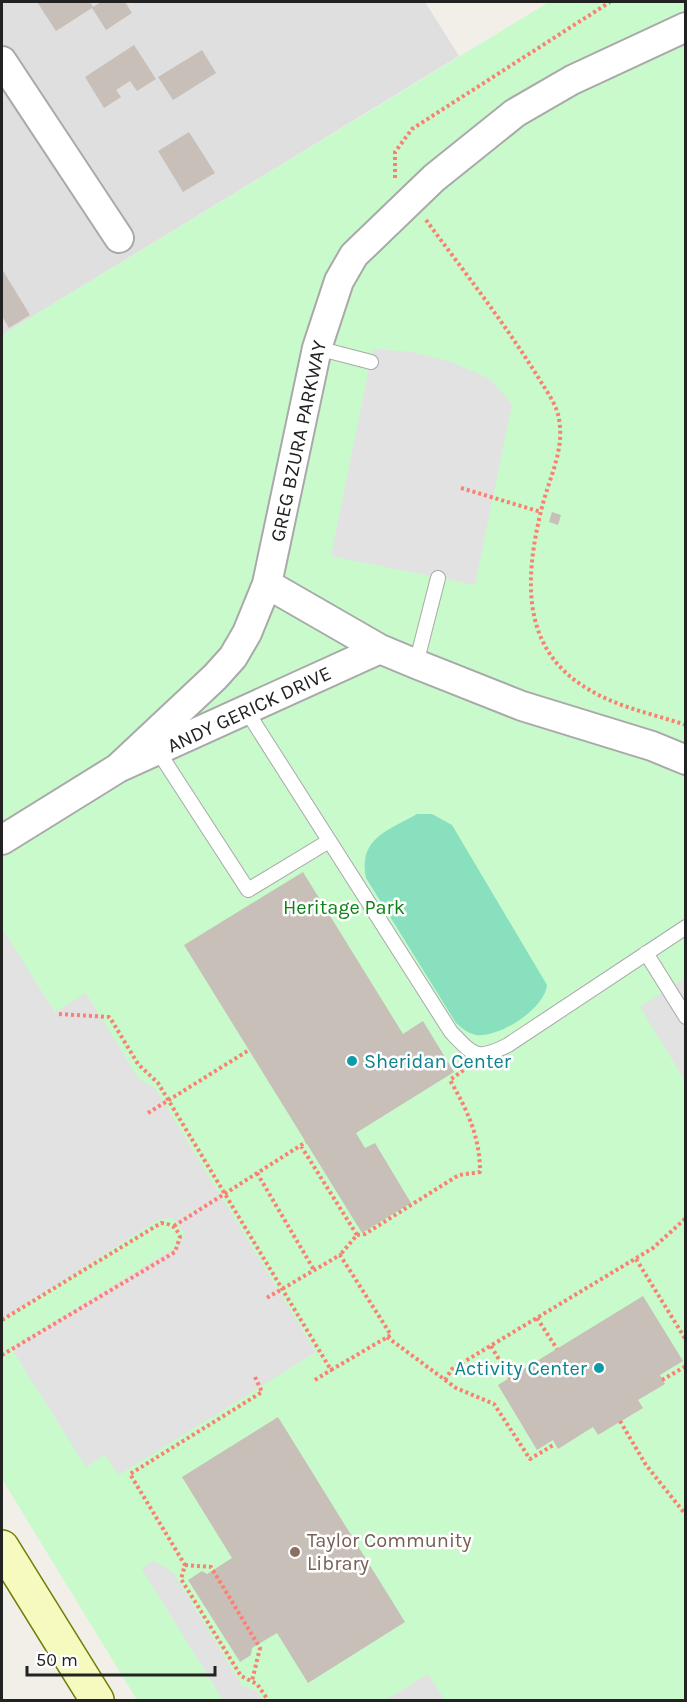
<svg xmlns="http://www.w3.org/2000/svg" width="687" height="1702" viewBox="0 0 687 1702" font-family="Karla,sans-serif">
<rect width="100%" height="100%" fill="#f2efe9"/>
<path fill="#e0dfdf" d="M2,2H425L459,56L2,335Z"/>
<path fill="#c8facc" d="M549,2H685V1700H137L2,1479V335Z"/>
<path fill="#88e0be" d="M417,814H432L452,825L547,985C545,1009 499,1038 476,1035C467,1033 462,1028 456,1023L366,878C358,838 388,831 417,814Z"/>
<path fill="#e2e2e2" d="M373,349L413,352L451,362L490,379L512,404L475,585L331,556Z
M3,930L55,1012L86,993L139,1079L155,1088L316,1352L119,1475L105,1455L86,1467L11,1348L175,1247L185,1234L172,1218L158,1220L2,1320Z
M685,978V1081L640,1007Z
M153,1561L173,1572L243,1687L256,1690L263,1700H223L142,1569Z
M428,1674L445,1700H386Z"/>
<path fill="#c7bfb8" d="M37,2H90L93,7L101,2H125L132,13L106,30L92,8L56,31Z
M134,45L156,79L137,91L130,81L116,90L121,97L104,108L85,77Z
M202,50L216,73L173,100L158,77Z
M189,132L215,173L183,192L158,151Z
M2,269L30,315L9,328L2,316Z
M552,512L561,515L558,525L549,522Z
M303,872L403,1034L423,1021L454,1072L356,1133L365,1148L375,1143L411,1203L362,1233L184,945Z
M643,1296L683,1361L660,1375L665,1384L638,1400L643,1408L598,1435L593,1427L558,1449L553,1440L537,1450L498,1385Z
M278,1417L405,1622L308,1683L277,1633L252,1648L251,1655L240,1662L188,1580L202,1571L207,1574L232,1558L182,1477Z"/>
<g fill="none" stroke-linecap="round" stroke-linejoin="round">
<defs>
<path id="lane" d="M317,348L371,362
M416,664L438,578
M246,710L451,1032C474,1056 477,1061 508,1045L686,927
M156,748L248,890L329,841
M646,953L686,1017"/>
<path id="street" d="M2,61L119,238
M267,584L380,649L416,664L522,706L652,746L686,760
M118,768L215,677L233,657L247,633L267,584L317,348L339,281L354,255L434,178L515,113L572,80L686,27
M2,840L118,768L380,649"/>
<path id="secondary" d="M2,1547L97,1700"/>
</defs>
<use href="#lane" stroke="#a9a9a9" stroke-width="16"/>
<use href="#street" stroke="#a9a9a9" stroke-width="32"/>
<use href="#secondary" stroke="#707d05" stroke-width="36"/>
<path stroke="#fa8072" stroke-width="4" stroke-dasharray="3 3" stroke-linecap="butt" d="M395,178V152L412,129L610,2
M426,220C465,273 507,326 541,382C548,393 557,406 559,419C565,451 548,480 541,511C525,578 520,649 588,689C617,707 653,714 686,725
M461,488L541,512
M59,1014L109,1017L112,1021L138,1064L158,1083L331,1370L391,1335L340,1255L265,1299
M148,1113L249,1050
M301,1146L357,1235L340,1255
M257,1173L314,1270
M174,1226L306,1142
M357,1235L365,1234L446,1183L459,1175L480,1172C480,1136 467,1110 450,1080L465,1069
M636,1259L686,1340
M537,1318L557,1349
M2,1320L161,1223C172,1224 176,1227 180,1237L175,1252L2,1355
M387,1337L456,1388L494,1404L530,1459L555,1444
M491,1346L510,1378
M255,1377L262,1392L130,1474L185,1565L181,1579L241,1676L257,1684L268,1700
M315,1380L331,1370
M445,1380L452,1369L653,1248L686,1218
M662,1380L686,1366
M620,1421L646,1465L686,1515
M185,1565L211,1567L260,1648L252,1681"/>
<use href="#lane" stroke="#fff" stroke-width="14"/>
<use href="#street" stroke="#fff" stroke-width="28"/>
<use href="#secondary" stroke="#f7fabf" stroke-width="33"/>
</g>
<g fill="#0f9aa8" stroke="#fff" stroke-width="2">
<circle cx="352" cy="1061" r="6"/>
<circle cx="599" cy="1368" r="6"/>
</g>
<circle fill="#8d6e63" stroke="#fff" stroke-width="2" cx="295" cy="1552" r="6"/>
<g text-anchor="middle" stroke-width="5" stroke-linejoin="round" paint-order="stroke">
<g font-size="20" fill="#222" stroke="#fff">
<text transform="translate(298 441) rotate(-78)" y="7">GREG BZURA PARKWAY</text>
<text transform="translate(249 709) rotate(-25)" y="7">ANDY GERICK DRIVE</text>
</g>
<g font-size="20" fill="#0c8416" stroke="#fff">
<text x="344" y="914">Heritage Park</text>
</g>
<g font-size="20" fill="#0d838f" stroke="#fff" text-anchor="start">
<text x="364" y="1068">Sheridan Center</text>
<text x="587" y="1375" text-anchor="end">Activity Center</text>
</g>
<g font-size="20" fill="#785e54" stroke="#fff" text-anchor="start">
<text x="307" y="1547">Taylor Community<tspan x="307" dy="23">Library</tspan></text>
</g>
</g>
<rect width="687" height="1702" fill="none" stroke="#222222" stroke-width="6"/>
<path d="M27 1666v9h188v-9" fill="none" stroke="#222222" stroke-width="3"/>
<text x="36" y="1666" font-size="18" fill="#222222" stroke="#ffffff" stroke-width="4.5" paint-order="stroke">50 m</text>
</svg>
